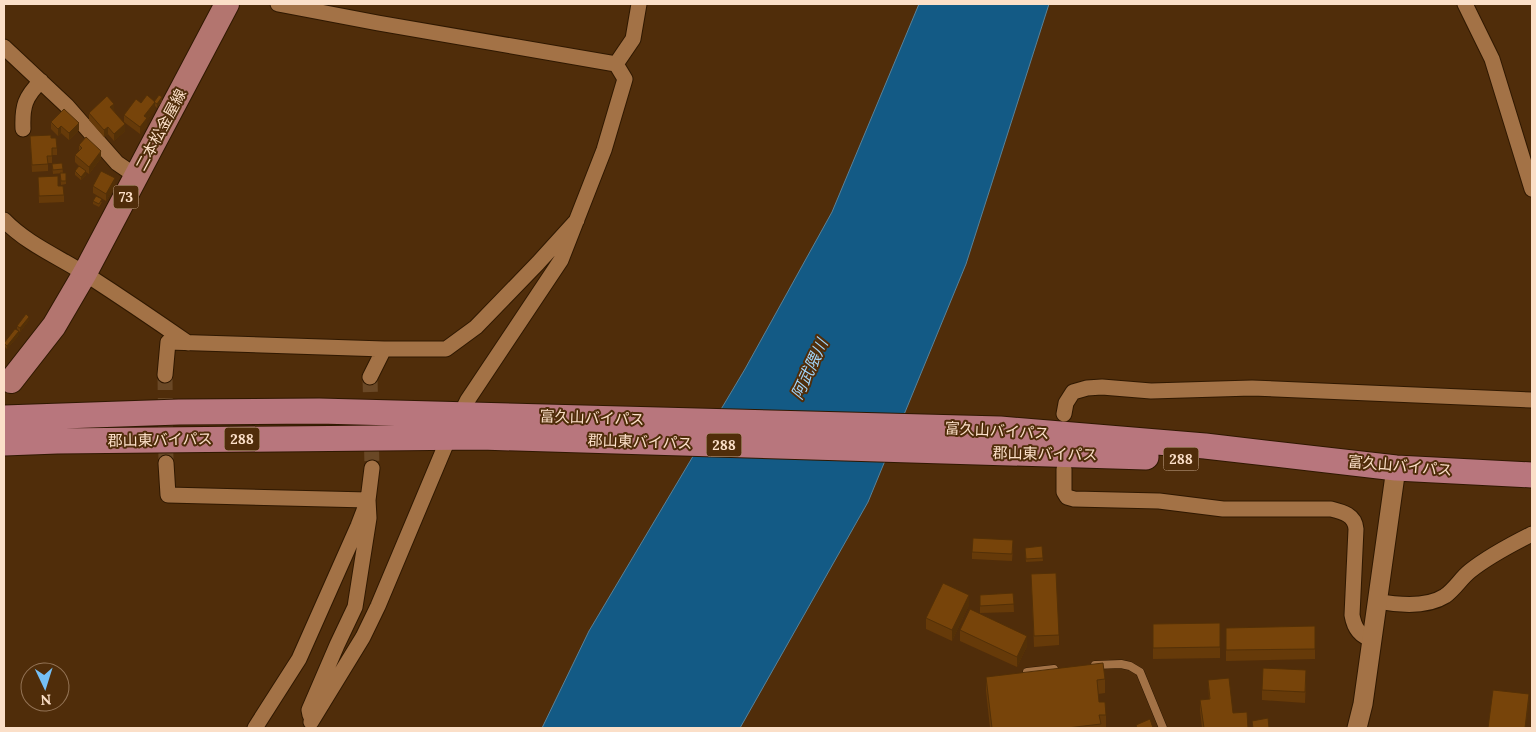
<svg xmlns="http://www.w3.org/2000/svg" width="1536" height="732" viewBox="0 0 1536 732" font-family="Lora,'Noto Sans JP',serif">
<rect width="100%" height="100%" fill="#502d0a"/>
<path fill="#135a85" stroke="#598299" d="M919,4H1049L966,264L868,502L740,728H542L589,631L745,369L832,212Z"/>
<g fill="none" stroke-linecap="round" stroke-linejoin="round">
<path stroke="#6a4826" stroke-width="15" stroke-dasharray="15 8" stroke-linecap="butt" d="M165,375L166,463
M370,377L372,468"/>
<defs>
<path id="service" d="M1095,665L1121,664L1130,666L1140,672L1163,728
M1027,672L1054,669"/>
<path id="minor" d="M278,4L378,23L616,64
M1465,4L1492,59L1532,189
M4,47L67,106L117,163L136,176
M23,129C22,106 25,97 41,81
M4,220C27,244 59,257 87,275C121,297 155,320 188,343
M165,375L168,342L384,349H446L476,327L538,263L577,220
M370,377L384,349
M1064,414L1066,403L1073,392L1087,388L1102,387L1151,391L1252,388L1532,400
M460,415L467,401L561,260L604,150L625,79L616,64L633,39L639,4
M166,463L168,495L368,500L358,526L299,659L255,728
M1064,469V492L1067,497L1074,499L1159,501L1223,509H1331C1343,512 1355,515 1356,529L1352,615C1354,627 1359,636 1372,639
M1377,601C1398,605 1426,608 1445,596C1455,589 1461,578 1470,571C1489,556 1510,545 1532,534
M310,715L309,710L337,645L355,607L369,518L368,500L372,468
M311,722L363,637L378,606L449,437"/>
<path id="tertiary" d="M1357,728L1363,704L1396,468"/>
<path id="primary" d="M11,381L54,326L85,273L227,4"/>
<path id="trunk" d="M4,418L179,412L319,411L1000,429L1205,446L1396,468L1532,475
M4,443L57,441L481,437L1146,457"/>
</defs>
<use href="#service" stroke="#2f1801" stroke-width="9"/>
<use href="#minor" stroke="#2f1801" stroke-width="17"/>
<use href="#tertiary" stroke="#2f1801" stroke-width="21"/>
<use href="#primary" stroke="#2f1801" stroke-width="26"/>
<use href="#trunk" stroke="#2f1801" stroke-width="27"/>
<use href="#service" stroke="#a37246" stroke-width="8"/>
<use href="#minor" stroke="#a37246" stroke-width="15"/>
<use href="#tertiary" stroke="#a37246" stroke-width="19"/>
<use href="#primary" stroke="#b3756f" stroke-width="24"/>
<use href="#trunk" stroke="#b8767d" stroke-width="25"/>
</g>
<path fill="#663a09" d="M154,101H162L157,108L155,106V109L147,120V126L140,134L124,122V115L141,103Z
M114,111L125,131L114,141L108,134L104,137L89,120V113Z
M51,122L79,130L69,140L61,133L58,136L51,129Z
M30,136L51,138L57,148V155H52V163H48V171L32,172Z
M79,145L101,158L89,174L86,172V175L81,180L75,175V171L79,166L75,162V155L79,151Z
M62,163L63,173L53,174L52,164Z
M60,173H66V184L61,185Z
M38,177L58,186L64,195V202L39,203Z
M115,185L106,201L93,193V186Z
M93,201L102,202L99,207L93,204Z
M29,320L20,332L17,329V326Z
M19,335L7,349L4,346V343Z
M1042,546L1043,561L1026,562L1025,548Z
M1013,547L1012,561L972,559V552Z
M1031,574L1059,635V645L1034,647Z
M1013,593L1014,612L980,613V595Z
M969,605L952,641L926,629V618Z
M1220,623V658L1153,659V624Z
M1315,626V659L1226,661V628Z
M960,630L1027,646L1017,667L960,641Z
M986,677L1105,679V693L1098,694L1099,702L1106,715V728H990L986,691Z
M1208,680L1233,713L1248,728H1202L1200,710V700L1209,699Z
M1306,681L1305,703L1262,700V690Z"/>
<path fill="#533007" d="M162,97V101L157,108V104Z
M155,102V109L147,120V126L140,134V127L144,116Z
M114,104V111L110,114V107Z
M79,123V130L69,140V133Z
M125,124V131L114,141V134Z
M61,126V133L58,136V129Z
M108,127V134L104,137V130Z
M101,151V158L89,174V167Z
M86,171V175L81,180V177Z
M115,178V185L106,201V194Z
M29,317V320L20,332V328Z
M19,331V335L7,349V346Z
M969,595V605L952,641V630Z
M1027,636V646L1017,667V657Z
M1529,694V705L1526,728H1525Z"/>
<path fill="#77440a" stroke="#533007" d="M147,95L155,102L144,116L147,118L140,127L124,115L136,99L141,103Z
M159,95L162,97L157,104L154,102Z
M107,96L114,104L110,107L125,124L114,134L108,127L104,130L89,113Z
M64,109L79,123L69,133L61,126L58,129L51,122Z
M51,135V138H56L57,148H52V156H47L48,164L32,165L30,136Z
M86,137L101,151L89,167L75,155L82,148L79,145Z
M62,163L63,169L53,170L52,164Z
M79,166L86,171L81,177L75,171Z
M101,171L115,178L106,194L93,186Z
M60,173H66V181H61Z
M58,176V186H63L64,195L39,196L38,177Z
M96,196L102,199L99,204L93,201Z
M26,314L29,317L20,328L17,326Z
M15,329L19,331L7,346L4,343Z
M973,538L1013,540L1012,554L972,552Z
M1042,546L1043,558L1026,559L1025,548Z
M1056,573L1059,635L1034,636L1031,574Z
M943,583L969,595L952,630L926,618Z
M1013,593L1014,604L980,606V595Z
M970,609L1027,636L1017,657L960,630Z
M1220,623V647L1153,648V624Z
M1315,626V649L1226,650V628Z
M1103,663L1105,679L1097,680L1099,702H1105L1106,715H1099L1101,724L1067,728H992L986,677Z
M1263,668L1306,670L1305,692L1262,690Z
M1229,678L1233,713L1247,712L1248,728H1204L1200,700L1210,699L1208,680Z
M1493,690L1529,694L1525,728H1488Z
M1268,718L1269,728H1253L1252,721Z
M1150,719L1153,728H1137L1136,725Z"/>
<g text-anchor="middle" stroke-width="4" stroke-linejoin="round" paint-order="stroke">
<g fill="#502d0a" stroke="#c8aa8f" stroke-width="1">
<rect x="113.5" y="185.5" width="25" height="23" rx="4"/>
<rect x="224.5" y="427.5" width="35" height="23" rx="4"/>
<rect x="706.5" y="433.5" width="35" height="23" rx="4"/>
<rect x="1163.5" y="447.5" width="35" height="23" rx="4"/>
</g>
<g font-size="14" font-weight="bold" fill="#fbdfc8">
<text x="126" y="202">73</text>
<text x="242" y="444">288</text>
<text x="724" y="450">288</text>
<text x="1181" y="464">288</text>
</g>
<g font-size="15" fill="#fbdfc8" stroke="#502d0a">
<text transform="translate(161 130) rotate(-62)" y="5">二本松金屋線</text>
<text transform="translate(592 418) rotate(2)" y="5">富久山バイパス</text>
<text transform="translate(997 431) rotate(3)" y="5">富久山バイパス</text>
<text transform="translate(160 440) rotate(-1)" y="5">郡山東バイパス</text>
<text transform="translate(640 442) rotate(2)" y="5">郡山東バイパス</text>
<text transform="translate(1045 454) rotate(1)" y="5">郡山東バイパス</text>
<text transform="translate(1400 466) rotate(5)" y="5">富久山バイパス</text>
</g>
<g font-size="16" font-style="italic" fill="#a1d5fb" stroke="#502d0a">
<text transform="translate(809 369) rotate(-65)" y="6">阿武隈川</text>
</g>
</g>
<rect width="1536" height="732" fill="none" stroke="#fbdfc8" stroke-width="10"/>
<g transform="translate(45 687) rotate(176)"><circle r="24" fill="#502d0a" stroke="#947456"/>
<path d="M0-4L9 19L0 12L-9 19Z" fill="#75c0f6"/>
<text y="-8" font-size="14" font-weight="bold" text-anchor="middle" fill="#fbdfc8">N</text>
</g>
</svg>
